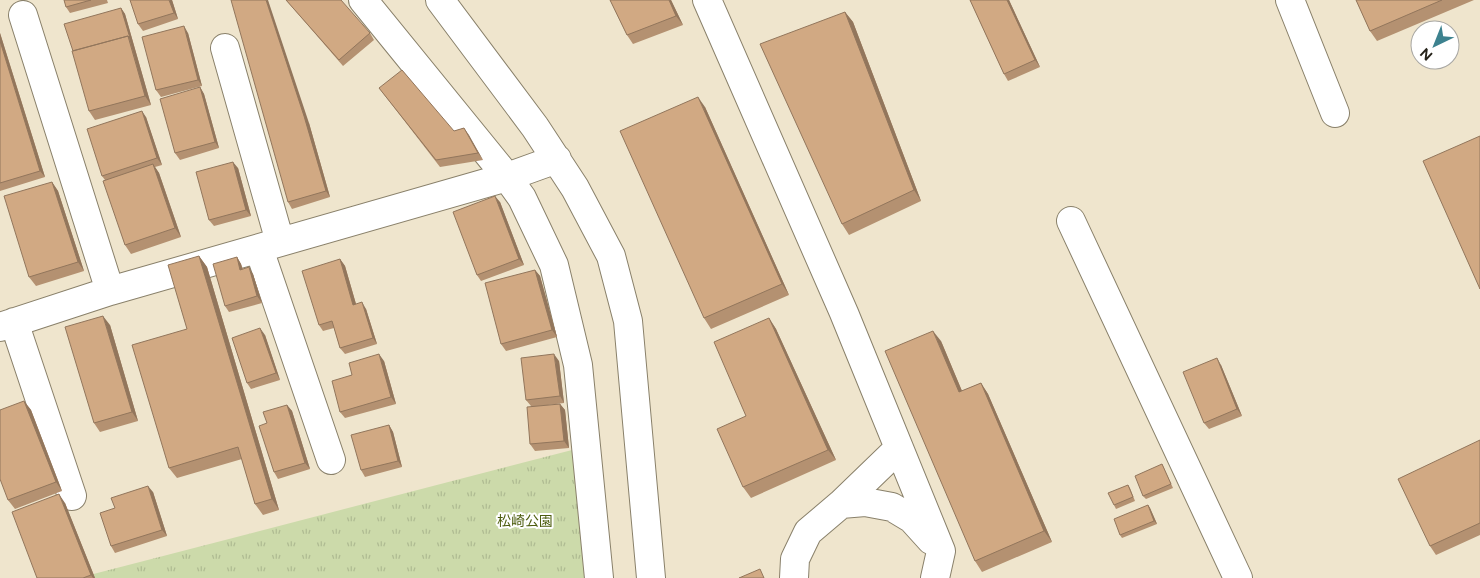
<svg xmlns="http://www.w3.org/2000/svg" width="1480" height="578" viewBox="0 0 1480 578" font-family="Figtree,'Noto Sans JP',sans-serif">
<defs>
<pattern id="park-tufts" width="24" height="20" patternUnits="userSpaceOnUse" patternTransform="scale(1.25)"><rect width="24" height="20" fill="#ccdaaa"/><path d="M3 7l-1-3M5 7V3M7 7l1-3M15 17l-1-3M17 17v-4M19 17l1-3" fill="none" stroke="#afbb92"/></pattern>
</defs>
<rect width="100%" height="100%" fill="#efe5cd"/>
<path fill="url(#park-tufts)" d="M572,450L590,578H78Z"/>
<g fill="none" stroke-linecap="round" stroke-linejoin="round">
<defs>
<path id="minor" d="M363,0L507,177L522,198L554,265L578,365L599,578
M440,0L535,127L575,188L611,256L628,321L651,578
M707,0L844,313L941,551L935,578
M1290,0L1335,113
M23,15L110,291
M225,48L280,242
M1071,221L1238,578
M259,249L331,460
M14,322L72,496
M0,327L110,291L507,177L557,159
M841,504L899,448
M794,578L795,559L808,532L841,504L865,502L892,507L912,519L931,540"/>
</defs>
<use href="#minor" stroke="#89806a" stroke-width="30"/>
<use href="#minor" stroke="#fff" stroke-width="28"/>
</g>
<path fill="#b49171" d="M64,0H107L108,3L70,13L66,7Z
M172,0L178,19L143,31L138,24Z
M286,0L370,33L374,40L343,66Z
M610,0H671L683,25L633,44L627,35Z
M970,0H1009L1040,67L1008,81L1004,74Z
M1356,0H1474L1377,41L1370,31Z
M121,8L125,14L151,105L95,120L89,111Z
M845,12L853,22L921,201L849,235L842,224Z
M0,33L45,177L0,191Z
M188,33L202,86L161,97L156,90Z
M200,87L204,94L219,148L180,160L175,153Z
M379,88L454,131L464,128L483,160L440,167Z
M705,107L789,295L711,329L704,318Z
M146,117L162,165L155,167L159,173L181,237L131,254L125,245L105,180L102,176Z
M309,123L330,197L292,209L288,202Z
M238,168L251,216L214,226L209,220Z
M52,182L58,191L84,271L36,286L29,277Z
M500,202L524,265L481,281L477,275Z
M199,256L207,267L279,510L263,515L255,504L242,459L177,478L169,468L187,329Z
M237,257L241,264L243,269L253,274L262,303L229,312L225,306Z
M340,259L345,266L356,304L366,309L377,344L345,354L340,348L334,328L323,331L319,325Z
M535,270L540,276L557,337L506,351L501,344Z
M769,318L776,329L836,460L751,498L743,487L746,416Z
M110,325L138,421L100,432L94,423Z
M265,335L280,380L251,389L247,383Z
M941,341L962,391L981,383L988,394L1052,542L982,572L975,561Z
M384,361L396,404L345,418L340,412L352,375Z
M559,361L564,403L540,406L560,404L565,410L569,448L535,451L530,444L531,406L526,400Z
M1221,365L1242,416L1209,429L1204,423Z
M24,401L31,410L62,491L15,509L8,500Z
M287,405L292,411L310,469L278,479L274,472L267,423Z
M389,425L393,432L402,467L365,477L361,470Z
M1480,440V535L1436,555L1430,546Z
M1162,464L1164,468L1173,488L1146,499L1143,496Z
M1128,485L1130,488L1135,501L1116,509L1114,505Z
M153,492L167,536L115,553L111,546L115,508Z
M65,503L95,578H37Z
M1148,505L1150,508L1157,524L1122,538L1120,535Z"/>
<path fill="#92765c" d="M169,0H172L178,19L174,13Z
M266,0H268L309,123L330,197L326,191Z
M669,0H671L683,25L676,16Z
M1007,0H1009L1040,67L1035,60Z
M121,8L125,14L151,105L145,96Z
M845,12L853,22L921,201L914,190Z
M184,26L188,33L202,86L198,80Z
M0,33L45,177L40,171L0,41Z
M200,87L204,94L219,148L215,142Z
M698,97L705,107L789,295L782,284Z
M142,111L146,117L162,165L157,158Z
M464,128L469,135L483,160L478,153Z
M233,162L238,168L251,216L246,210Z
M153,164L159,173L181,237L175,228Z
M52,182L58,191L84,271L78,262Z
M495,196L500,202L524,265L519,259Z
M199,256L207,267L279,510L272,499Z
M237,257L241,264L244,276L240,270Z
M340,259L345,266L358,311L353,305Z
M249,267L253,274L262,303L257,296Z
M535,270L540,276L557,337L552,330Z
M362,302L366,309L377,344L373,338Z
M103,316L110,325L138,421L132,412Z
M769,318L776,329L836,460L828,450Z
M260,328L265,335L280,380L276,373Z
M933,331L941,341L967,403L959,392Z
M379,354L384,361L396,404L391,397Z
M554,354L559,361L564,403L560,396Z
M1217,358L1221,365L1242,416L1237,409Z
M981,383L988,394L1052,542L1044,531Z
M24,401L31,410L62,491L56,482Z
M560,404L565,410L569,448L564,441Z
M287,405L292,411L310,469L305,463Z
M389,425L393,432L402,467L398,461Z
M148,486L153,492L167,536L162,530Z
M59,494L65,503L95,578H93L91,575Z
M1148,505L1150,508L1157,524L1154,521Z"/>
<path fill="#d1a983" stroke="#92765c" d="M64,0H91L66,7Z
M130,0H169L174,13L138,24Z
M231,0H266L304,116L326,191L288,202Z
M286,0H341L370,33L339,60Z
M610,0H669L676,16L627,35Z
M970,0H1007L1035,60L1004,74Z
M1356,0H1442L1370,31Z
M121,8L130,38L128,36L73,51L64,24Z
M845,12L914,190L842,224L760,44Z
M184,26L198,80L156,90L142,37Z
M128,36L145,96L89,111L72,51Z
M0,41L40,171L0,183Z
M402,70L454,131L464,128L478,153L436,160L379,88Z
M200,87L215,142L175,153L160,99Z
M698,97L782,284L704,318L620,131Z
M142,111L157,158L102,176L87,129Z
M1480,136V289L1423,161Z
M233,162L246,210L209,220L196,172Z
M153,164L175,228L125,245L103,181Z
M52,182L78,262L29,277L4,196Z
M495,196L519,259L477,275L453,212Z
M199,256L272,499L255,504L238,447L169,468L132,345L187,329L168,265Z
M237,257L240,270L249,267L257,296L225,306L213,264Z
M340,259L353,305L362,302L373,338L340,348L332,321L319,325L302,271Z
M535,270L552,330L501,344L485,283Z
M103,316L132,412L94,423L65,327Z
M769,318L828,450L743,487L717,429L746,416L714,342Z
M260,328L276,373L247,383L232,338Z
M933,331L959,392L981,383L1044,531L975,561L885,351Z
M379,354L391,397L340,412L332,381L352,375L349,363Z
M554,354L560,396L526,400L521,358Z
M1217,358L1237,409L1204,423L1183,372Z
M24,401L56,482L8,500L0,479V410Z
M560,404L564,441L530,444L527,407Z
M287,405L305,463L274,472L259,426L267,423L263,412Z
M389,425L398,461L361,470L351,435Z
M1480,440V523L1430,546L1398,479Z
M1162,464L1171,484L1143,496L1135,476Z
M1128,485L1133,497L1114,505L1108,493Z
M148,486L162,530L111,546L100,513L115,508L111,498Z
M59,494L91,575L83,578H37L12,512Z
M1148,505L1154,521L1120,535L1114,519Z
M760,569L764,578H739Z"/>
<g text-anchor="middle" stroke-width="4" stroke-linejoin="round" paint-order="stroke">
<g font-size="14" fill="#4d5d0f" stroke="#fff">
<text x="525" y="526">松崎公園</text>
</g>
</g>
<g transform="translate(1435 45) rotate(223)"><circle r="24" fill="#ffffff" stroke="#a8a7a3"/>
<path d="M0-4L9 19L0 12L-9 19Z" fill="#3d828f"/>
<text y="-8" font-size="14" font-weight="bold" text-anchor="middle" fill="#26231a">N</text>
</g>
</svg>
